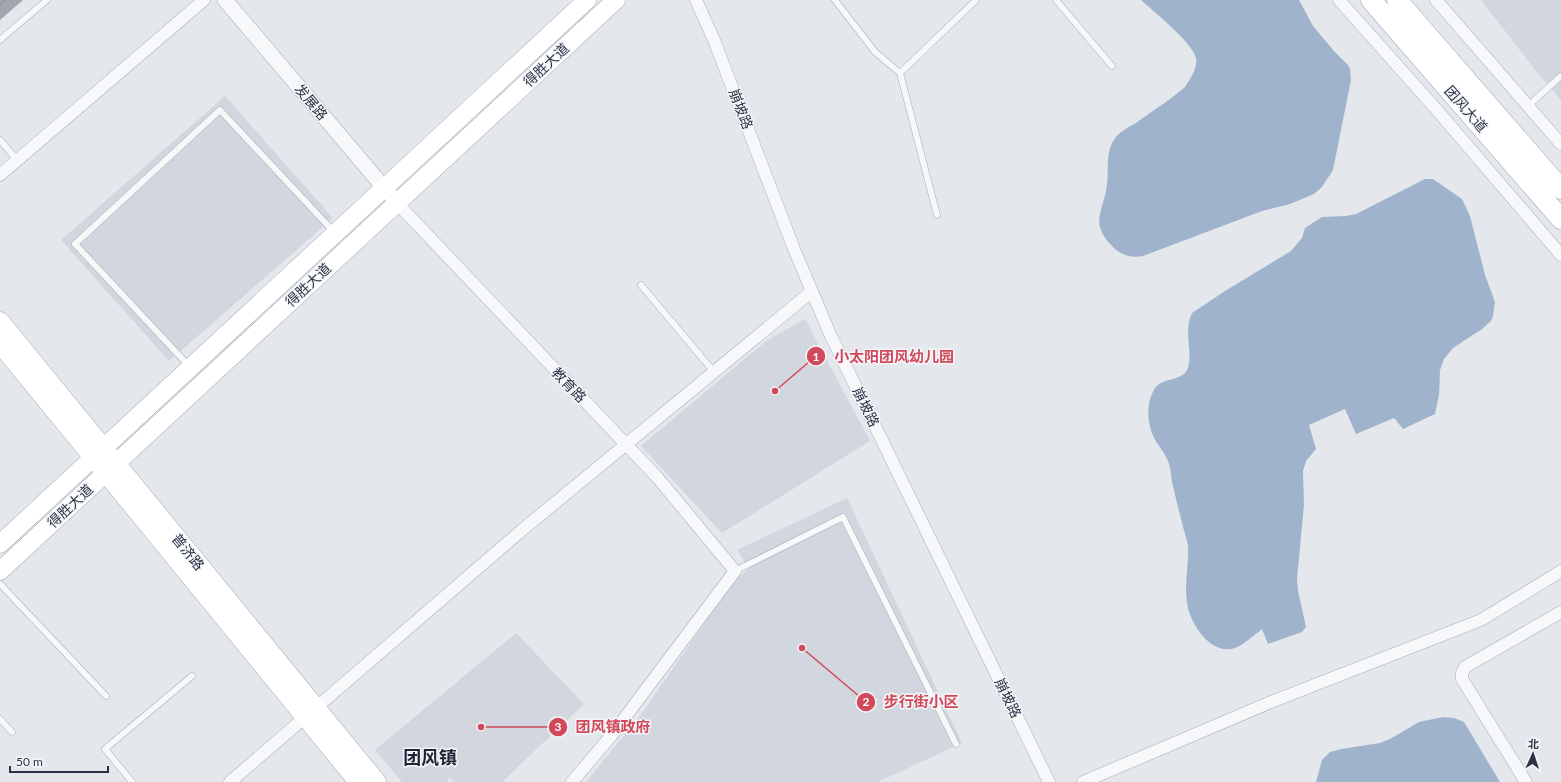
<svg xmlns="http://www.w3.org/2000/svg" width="1561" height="782" viewBox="0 0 1561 782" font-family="Lato,'Noto Sans SC',sans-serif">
<rect width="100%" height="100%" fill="#e4e7ec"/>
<path fill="#d2d6de" d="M1481,0H1561V100L1536,71Z
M225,96L333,218L169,361L61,240Z
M805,319L870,441L722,533L641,446L766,341Z
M847,498L962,743L878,782H586L640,716L735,579L749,569L737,550Z
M516,633L584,704L502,782H454L450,778L446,782H402L375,750Z"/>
<path fill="#9fb4cc" d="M1141,0H1299L1313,26L1334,51L1348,65L1350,69L1351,80L1333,170L1322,187L1314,194L1290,204L1262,211L1143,256C1132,258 1124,256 1115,249C1088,223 1103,214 1107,185C1109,169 1105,150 1116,137C1121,131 1129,127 1136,123C1152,111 1170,100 1185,87C1190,79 1198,68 1196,58C1192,42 1155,13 1141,0Z
M1425,179H1433L1462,199L1470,216L1485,275L1495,302L1493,316L1491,321L1482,329L1453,348L1444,359L1440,370L1439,395L1435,414L1403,429L1394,418L1356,434L1345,409L1309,425L1316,449L1306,461L1303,471L1304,505L1297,579L1298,591L1306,627L1302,632L1268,644L1262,629C1254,635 1245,644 1235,648C1210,656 1190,623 1187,603C1184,584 1189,564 1188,545C1182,524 1177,503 1172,482C1171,476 1171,470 1169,464C1166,454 1159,447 1154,438C1147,424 1146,403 1154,390C1161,376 1182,383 1188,368C1193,351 1183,332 1192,313L1225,291L1291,251L1302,238L1305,228L1322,217L1346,216L1356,214Z
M1443,717L1454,718L1464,722L1500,782H1316L1322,760L1330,752L1341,749L1380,743L1390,739L1419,722Z"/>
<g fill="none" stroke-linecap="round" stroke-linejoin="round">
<defs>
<path id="service" d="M835,0L875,52L900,73L937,215
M1056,0L1112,66
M0,40L47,0
M900,73L976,0
M1528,106L1561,76
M0,140L17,160
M641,285L714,372
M190,367L75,244L220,110L334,232
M735,571L843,517L956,744
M0,584L106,696
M0,719L12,732
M132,782L105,749L192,676"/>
<path id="minor" d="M696,0L714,40L794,249L830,334L1049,782
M1339,0L1436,109L1561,255
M1436,0L1561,144
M0,175L204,0
M397,203L657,477L735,571L611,736L572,782
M230,782L522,530L811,292
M1083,782L1271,702L1481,620L1561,571
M1526,782L1462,679V673L1465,667L1561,612"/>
<path id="tertiary" d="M225,0L397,203"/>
<path id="secondary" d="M0,321L377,782
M0,344L358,782
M0,544L587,0
M0,571L616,0"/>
<path id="primary" d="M1371,0L1561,219
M1397,0L1561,189"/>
</defs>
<use href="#service" stroke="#a9aeb7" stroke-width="7"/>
<use href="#minor" stroke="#a9aeb7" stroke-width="13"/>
<use href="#tertiary" stroke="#a9aeb7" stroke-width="16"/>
<use href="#secondary" stroke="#a9aeb7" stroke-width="19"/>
<use href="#primary" stroke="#a3abb8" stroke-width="21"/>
<use href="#service" stroke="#f7f8fa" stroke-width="6"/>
<use href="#minor" stroke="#f7f8fa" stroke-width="12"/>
<use href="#tertiary" stroke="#f7f8fa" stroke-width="15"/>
<use href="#secondary" stroke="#fff" stroke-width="18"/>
<use href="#primary" stroke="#fff" stroke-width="20"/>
</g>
<path fill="#a1a5ae" d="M0,0H23L0,20Z"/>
<path fill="#bbc0ca" stroke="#83868d" d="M0,0H5L0,4Z"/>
<g text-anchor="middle" stroke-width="3" stroke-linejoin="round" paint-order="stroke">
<g font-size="14" fill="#2b3445" stroke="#f4f6f9">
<text transform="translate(546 65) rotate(-43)" y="5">得胜大道</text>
<text transform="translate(311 102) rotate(50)" y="5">发展路</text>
<text transform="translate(741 109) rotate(69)" y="5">崩坡路</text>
<text transform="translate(1466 109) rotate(49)" y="5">团风大道</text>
<text transform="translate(308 285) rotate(-43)" y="5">得胜大道</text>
<text transform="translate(569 385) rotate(46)" y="5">教育路</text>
<text transform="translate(866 407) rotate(64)" y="5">崩坡路</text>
<text transform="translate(70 506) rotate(-43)" y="5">得胜大道</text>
<text transform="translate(188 552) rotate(51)" y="5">普济路</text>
<text transform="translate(1008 698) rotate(64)" y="5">崩坡路</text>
</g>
<g font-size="18" font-weight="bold" fill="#1d2536" stroke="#f4f6f9">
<text x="430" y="764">团风镇</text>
</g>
</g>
<path fill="none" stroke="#d1495b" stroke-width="1.5" d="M775 391L816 356M802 648L866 702M481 727L558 727"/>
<g fill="#d1495b" stroke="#f4f6f9" stroke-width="1.5">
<circle cx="775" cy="391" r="4"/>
<circle cx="802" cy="648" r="4"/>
<circle cx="481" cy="727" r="4"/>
<circle cx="816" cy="356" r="10"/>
<circle cx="866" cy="702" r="10"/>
<circle cx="558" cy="727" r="10"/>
</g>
<g font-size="12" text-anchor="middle" font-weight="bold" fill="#fff">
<text x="816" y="361">1</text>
<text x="866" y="706">2</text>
<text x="558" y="731">3</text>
</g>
<g font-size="15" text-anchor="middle" font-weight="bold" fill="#d1495b" stroke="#f4f6f9" stroke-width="3" stroke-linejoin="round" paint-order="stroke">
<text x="894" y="362">小太阳团风幼儿园</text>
<text x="921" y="707">步行街小区</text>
<text x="613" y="732">团风镇政府</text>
</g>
<g transform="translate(1533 754) rotate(3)" stroke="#f4f6f9" stroke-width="3" paint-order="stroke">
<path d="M0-3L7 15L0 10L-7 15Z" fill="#2b3445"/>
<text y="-6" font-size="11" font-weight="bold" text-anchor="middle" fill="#2b3445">北</text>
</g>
<path d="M10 766v6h98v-6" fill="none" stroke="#2b3445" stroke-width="2"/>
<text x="16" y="766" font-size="12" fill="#2b3445" stroke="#f4f6f9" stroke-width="3" paint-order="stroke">50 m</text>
</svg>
